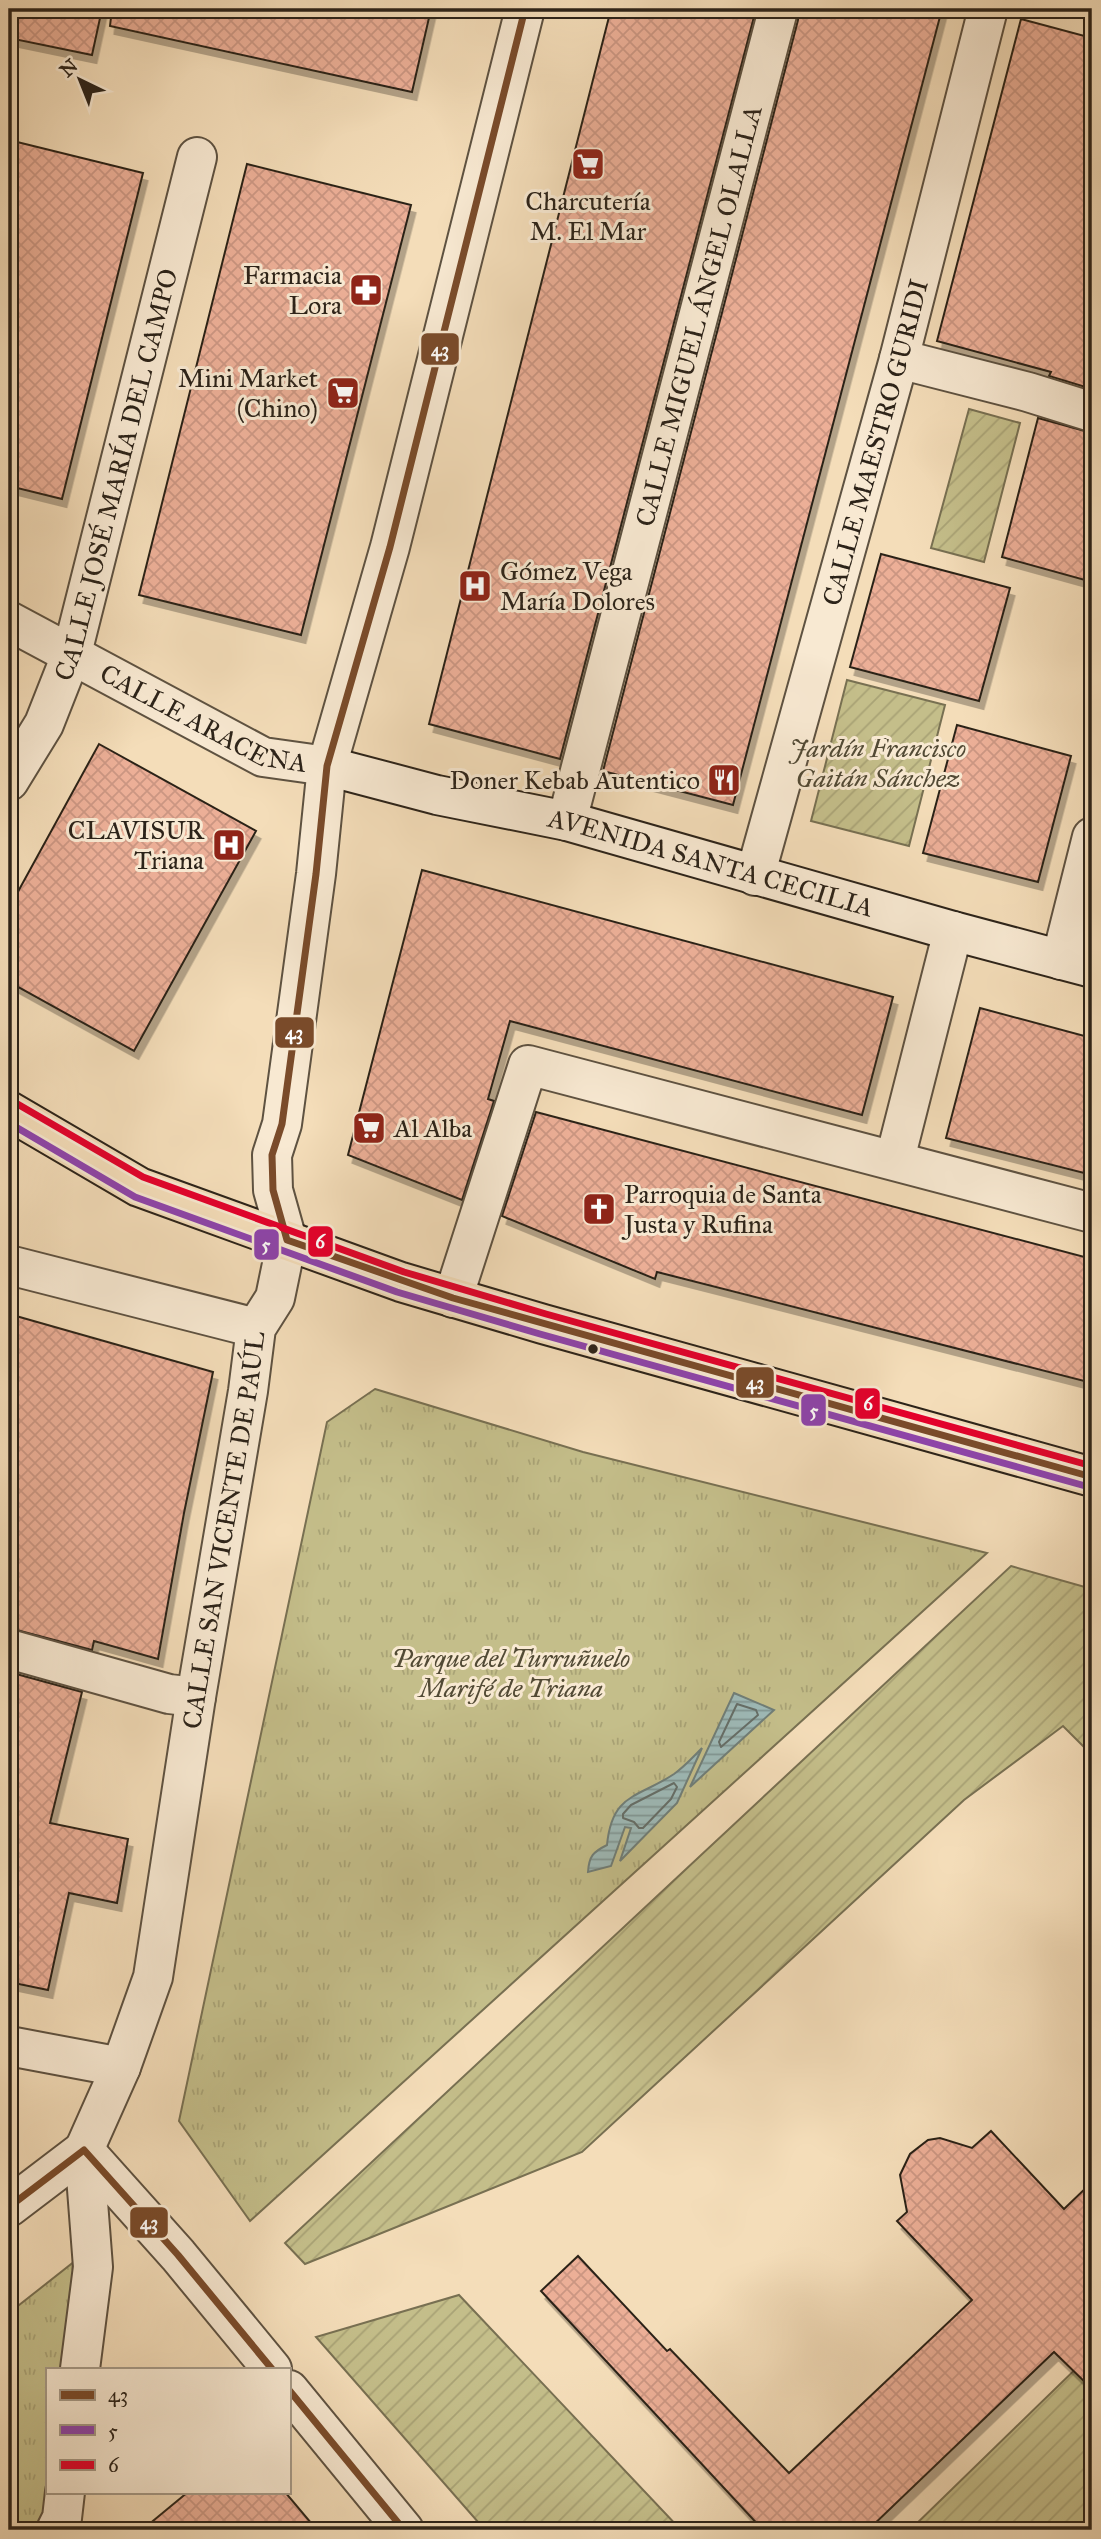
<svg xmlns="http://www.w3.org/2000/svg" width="1101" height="2539" viewBox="0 0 1101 2539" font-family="'IM FELL Great Primer',serif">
<defs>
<pattern id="grass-tufts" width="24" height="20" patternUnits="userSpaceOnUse" patternTransform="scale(1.75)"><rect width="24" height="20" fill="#c4be8a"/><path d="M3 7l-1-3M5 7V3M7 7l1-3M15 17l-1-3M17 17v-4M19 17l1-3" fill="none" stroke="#a9a376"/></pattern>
<pattern id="garden-furrows" width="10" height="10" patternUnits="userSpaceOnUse" patternTransform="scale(1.75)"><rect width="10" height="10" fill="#c4be8a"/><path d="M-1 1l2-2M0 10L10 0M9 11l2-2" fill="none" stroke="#a9a376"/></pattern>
<pattern id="water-rules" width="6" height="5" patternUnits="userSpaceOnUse" patternTransform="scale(1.75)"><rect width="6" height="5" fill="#9ebab8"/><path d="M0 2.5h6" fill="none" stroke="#819795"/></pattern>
<pattern id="building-cross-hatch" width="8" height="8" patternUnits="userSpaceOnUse" patternTransform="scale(1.75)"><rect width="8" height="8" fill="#ecaf97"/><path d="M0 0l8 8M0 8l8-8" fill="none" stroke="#cb9682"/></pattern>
<filter id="shadow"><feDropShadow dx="4.5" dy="8" stdDeviation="0" flood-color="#0004"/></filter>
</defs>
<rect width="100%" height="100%" fill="#f4ddb9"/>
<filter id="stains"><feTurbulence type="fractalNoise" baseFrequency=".00286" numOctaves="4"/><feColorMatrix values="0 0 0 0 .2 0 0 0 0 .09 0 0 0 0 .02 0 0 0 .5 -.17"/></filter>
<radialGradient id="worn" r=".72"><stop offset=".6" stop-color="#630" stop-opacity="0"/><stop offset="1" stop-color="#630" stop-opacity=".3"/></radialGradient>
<path fill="url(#grass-tufts)" stroke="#787052" stroke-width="2" d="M375,1389L583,1452L987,1553L250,2221L179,2121L327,1422Z
M75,2261L67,2369H47V2492L42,2530H9V2313Z"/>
<path fill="url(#garden-furrows)" stroke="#787052" stroke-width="2" d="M969,409L1020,423L984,562L931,548Z
M847,680L945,705L909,846L811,821Z
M1011,1566L1092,1589V1755L1063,1726L964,1800L582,2152L305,2264L285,2243Z
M459,2295L681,2530H485L316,2337Z
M1092,2353V2530H910Z"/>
<path fill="url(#water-rules)" stroke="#707e78" stroke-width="2" d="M734,1693L774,1710L690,1787Z
M702,1748L677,1803L620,1861L631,1828L625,1827L611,1866L588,1872C589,1856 593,1852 607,1845C612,1793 638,1798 674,1774C684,1767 693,1757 702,1748Z"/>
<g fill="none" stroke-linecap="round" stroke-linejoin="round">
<path stroke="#656e68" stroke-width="2" d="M737,1704L756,1710L758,1715L721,1747L719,1742Z
M674,1783L677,1787L671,1799L643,1828H639L634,1822L623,1818V1814L631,1805Z"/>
</g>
<path fill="url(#building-cross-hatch)" stroke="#2c2319" stroke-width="2" filter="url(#shadow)" d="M9,9H102L92,55L9,38Z
M112,9H431L412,92L110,26Z
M611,9H756L560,759L429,724Z
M798,9H942L733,805L603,771L798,20Z
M1021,19L1092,38V389L1049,376L1051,372L937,341Z
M9,140L143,173L62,499L9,486Z
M247,164L411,205L301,635L139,595Z
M1038,418L1092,433V582L1002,557Z
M881,554L1010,588L979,701L850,667Z
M957,725L1071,756L1038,882L923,853Z
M99,744L256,831L134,1051L9,982V908Z
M422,870L893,997L862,1115L510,1021L488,1099L494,1101L462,1200L348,1155Z
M980,1008L1092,1038V1175L946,1138Z
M536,1112L1092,1259V1383L657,1272L655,1279L502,1216Z
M9,1314L213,1372L184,1513L158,1659L94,1641L92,1650L9,1628Z
M9,1672L82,1692L50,1823L128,1839L117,1903L69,1893L48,1990L9,1982Z
M991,2131L1064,2209L1092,2182V2389L1054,2352L868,2530H763L541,2291L578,2256L667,2351L670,2349L789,2473L972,2300L897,2221L907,2212L900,2175L910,2154L928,2140L940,2138L972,2148Z
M188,2492H285L317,2530H142Z"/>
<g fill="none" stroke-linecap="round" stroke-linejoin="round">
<defs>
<g id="street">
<path d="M899,359L1028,392L1092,412"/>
<path id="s1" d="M9,621L263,757L327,766"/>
<path id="s2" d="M9,781L44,724L72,653L197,157"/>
<path id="s3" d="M567,821L777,14"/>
<path id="s4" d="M755,876L899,359L988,9"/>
<path d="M1061,960L1092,837"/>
<path d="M895,1159L953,931"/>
<path d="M9,1265L256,1328"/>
<path d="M453,1298L528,1065L1092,1213"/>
<path d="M9,1649L169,1694L196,1697"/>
<path d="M9,2046L121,2067"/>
<path d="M84,2150L178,2255L272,2369"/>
<path d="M9,2207L84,2150"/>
<path id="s5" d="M80,2369L93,2267L84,2150L121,2067L153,1977L196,1697L248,1391L256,1328L275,1298L287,1240L273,1190L272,1155L282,1124L316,874L327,766L390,547L525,9"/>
<path d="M289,2390L404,2530"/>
<path d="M56,2530L62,2518L65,2492"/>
</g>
<g id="secondary">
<path id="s6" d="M327,766L437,795L567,821L953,931L1092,968"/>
</g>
<path id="primary" d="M9,1111L139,1187L401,1282L543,1324L1092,1477"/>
</defs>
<use href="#street" stroke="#5e5241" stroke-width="42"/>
<use href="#secondary" stroke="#2c2319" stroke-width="42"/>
<use href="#primary" stroke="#2c2319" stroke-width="42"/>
<use href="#street" stroke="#f8e9d2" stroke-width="38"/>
<use href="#secondary" stroke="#f8e9d2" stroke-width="38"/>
<use href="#primary" stroke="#f4ddb9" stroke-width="38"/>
<defs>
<path id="bus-1" d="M525,9L390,547L327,766L316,874L282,1124L272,1155L273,1190L287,1240L453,1298L1092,1477
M9,2207L84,2150L178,2255L272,2369
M289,2390L404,2530"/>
<path id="bus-2" d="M9,1123L135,1197L397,1292L540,1334L1089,1487"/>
<path id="bus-3" d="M14,1102L143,1177L404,1272L546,1314L1092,1466"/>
</defs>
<use href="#bus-1" stroke="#f8e9d2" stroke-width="12"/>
<use href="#bus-2" stroke="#f8e9d2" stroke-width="12"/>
<use href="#bus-3" stroke="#f8e9d2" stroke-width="12"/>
<use href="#bus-1" stroke="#7a4b2a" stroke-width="7"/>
<use href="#bus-2" stroke="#8e44ad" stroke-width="7"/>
<use href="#bus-3" stroke="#e4002b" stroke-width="7"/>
</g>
<defs>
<symbol id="supermarket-square" viewBox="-11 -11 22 22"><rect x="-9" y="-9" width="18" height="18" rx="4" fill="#8f2418" stroke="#f8e9d2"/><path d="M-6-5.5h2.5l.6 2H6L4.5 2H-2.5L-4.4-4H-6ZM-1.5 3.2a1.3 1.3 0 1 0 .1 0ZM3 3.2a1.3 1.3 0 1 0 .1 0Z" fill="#fff"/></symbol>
<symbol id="pharmacy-square" viewBox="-11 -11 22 22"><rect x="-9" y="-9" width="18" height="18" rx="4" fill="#8f2418" stroke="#f8e9d2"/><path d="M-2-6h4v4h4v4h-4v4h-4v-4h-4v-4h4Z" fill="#fff"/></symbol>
<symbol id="hospital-square" viewBox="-11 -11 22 22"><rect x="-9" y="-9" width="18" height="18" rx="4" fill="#8f2418" stroke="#f8e9d2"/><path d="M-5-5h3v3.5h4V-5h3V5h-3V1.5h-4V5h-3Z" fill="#fff"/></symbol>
<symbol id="restaurant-square" viewBox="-11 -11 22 22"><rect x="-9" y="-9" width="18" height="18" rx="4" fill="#8f2418" stroke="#f8e9d2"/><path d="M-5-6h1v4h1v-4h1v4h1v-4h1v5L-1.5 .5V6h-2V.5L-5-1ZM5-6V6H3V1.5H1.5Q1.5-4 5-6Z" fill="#fff"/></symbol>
<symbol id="church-square" viewBox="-11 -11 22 22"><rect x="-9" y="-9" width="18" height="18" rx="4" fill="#8f2418" stroke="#f8e9d2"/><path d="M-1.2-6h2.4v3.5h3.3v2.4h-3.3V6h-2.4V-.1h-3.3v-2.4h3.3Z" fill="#fff"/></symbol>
</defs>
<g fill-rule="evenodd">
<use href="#supermarket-square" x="569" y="145" width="38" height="38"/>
<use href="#pharmacy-square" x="347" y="271" width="38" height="38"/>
<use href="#supermarket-square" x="324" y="374" width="38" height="38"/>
<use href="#hospital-square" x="456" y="567" width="38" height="38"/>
<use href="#restaurant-square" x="705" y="761" width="38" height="38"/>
<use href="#hospital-square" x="210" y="826" width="38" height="38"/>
<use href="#supermarket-square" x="350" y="1109" width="38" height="38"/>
<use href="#church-square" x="580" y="1190" width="38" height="38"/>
</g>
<circle fill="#2c2319" stroke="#f8e9d2" stroke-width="2.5" cx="593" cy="1349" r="6"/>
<g text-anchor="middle" stroke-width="6" stroke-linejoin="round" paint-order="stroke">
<g font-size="26" fill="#2c2319" stroke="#f8e9d2" text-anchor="end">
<text x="588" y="210" text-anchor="middle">Charcutería<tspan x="588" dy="30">M. El Mar</tspan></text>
<text x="342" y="284">Farmacia<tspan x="342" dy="30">Lora</tspan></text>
<text x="318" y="387">Mini Market<tspan x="318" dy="30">(Chino)</tspan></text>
<text x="500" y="580" text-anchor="start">Gómez Vega<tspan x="500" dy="30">María Dolores</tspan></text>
<text x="700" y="789">Doner Kebab Autentico</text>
<text x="204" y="839">CLAVISUR<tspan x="204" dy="30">Triana</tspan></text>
<text x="394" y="1137" text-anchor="start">Al Alba</text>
<text x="624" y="1203" text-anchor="start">Parroquia de Santa<tspan x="624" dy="30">Justa y Rufina</tspan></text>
</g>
<g font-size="26" fill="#2c2319" stroke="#f8e9d2">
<text dy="9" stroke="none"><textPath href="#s3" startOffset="522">CALLE MIGUEL ÁNGEL OLALLA</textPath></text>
<text dy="9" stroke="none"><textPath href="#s4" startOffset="450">CALLE MAESTRO GURIDI</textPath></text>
<text dy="9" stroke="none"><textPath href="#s2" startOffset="327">CALLE JOSÉ MARÍA DEL CAMPO</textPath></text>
<text dy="9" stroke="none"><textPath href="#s1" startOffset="219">CALLE ARACENA</textPath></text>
<text dy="9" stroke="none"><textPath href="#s6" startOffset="396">AVENIDA SANTA CECILIA</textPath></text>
<text dy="9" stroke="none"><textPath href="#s5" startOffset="859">CALLE SAN VICENTE DE PAÚL</textPath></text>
</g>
<g font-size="26" font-style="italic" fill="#524a35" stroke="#f8e9d2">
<text x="878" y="757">Jardín Francisco<tspan x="878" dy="30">Gaitán Sánchez</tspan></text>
<text x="511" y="1667">Parque del Turruñuelo<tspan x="511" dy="30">Marifé de Triana</tspan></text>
</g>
</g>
<g stroke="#f8e9d2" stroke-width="2.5">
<rect x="420" y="332" width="40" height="34" rx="7" fill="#7a4b2a"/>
<rect x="274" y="1016" width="41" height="33" rx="7" fill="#7a4b2a"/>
<rect x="307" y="1225" width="27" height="33" rx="7" fill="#e4002b"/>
<rect x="253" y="1228" width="27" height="33" rx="7" fill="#8e44ad"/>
<rect x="735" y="1366" width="40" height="33" rx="7" fill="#7a4b2a"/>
<rect x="854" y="1387" width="27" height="33" rx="7" fill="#e4002b"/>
<rect x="800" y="1393" width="27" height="34" rx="7" fill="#8e44ad"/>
<rect x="129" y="2206" width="40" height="33" rx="7" fill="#7a4b2a"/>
</g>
<g font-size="19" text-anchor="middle" font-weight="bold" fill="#fff">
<text x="440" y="356">43</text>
<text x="294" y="1039">43</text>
<text x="320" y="1248">6</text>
<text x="266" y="1251">5</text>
<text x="755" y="1389">43</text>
<text x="868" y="1410">6</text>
<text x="814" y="1417">5</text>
<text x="149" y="2229">43</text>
</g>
<rect width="1101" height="2539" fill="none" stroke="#f4ddb9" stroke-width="35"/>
<rect x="10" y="10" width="1080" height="2518" fill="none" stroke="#2c2319" stroke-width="3.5"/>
<rect x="18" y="18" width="1066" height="2504" fill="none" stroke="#2c2319" stroke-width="2"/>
<rect x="46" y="2368" width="245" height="126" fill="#f8e9d2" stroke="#a69a88" stroke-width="2"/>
<rect x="60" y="2390" width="35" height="10" fill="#7a4b2a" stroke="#a69a88" stroke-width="2"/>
<text x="108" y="2402" font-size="21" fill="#2c2319">43</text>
<rect x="60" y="2425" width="35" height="10" fill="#8e44ad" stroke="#a69a88" stroke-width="2"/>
<text x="108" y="2438" font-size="21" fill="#2c2319">5</text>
<rect x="60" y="2460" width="35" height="10" fill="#e4002b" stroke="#a69a88" stroke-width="2"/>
<text x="108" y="2472" font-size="21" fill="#2c2319">6</text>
<g transform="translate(80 80) rotate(317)" stroke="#f8e9d2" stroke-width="5" paint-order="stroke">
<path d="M0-5L12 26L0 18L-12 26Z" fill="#2c2319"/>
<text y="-10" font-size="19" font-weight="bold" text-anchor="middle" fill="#2c2319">N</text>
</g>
<rect width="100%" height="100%" filter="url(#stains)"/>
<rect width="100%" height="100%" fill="url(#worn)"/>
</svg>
